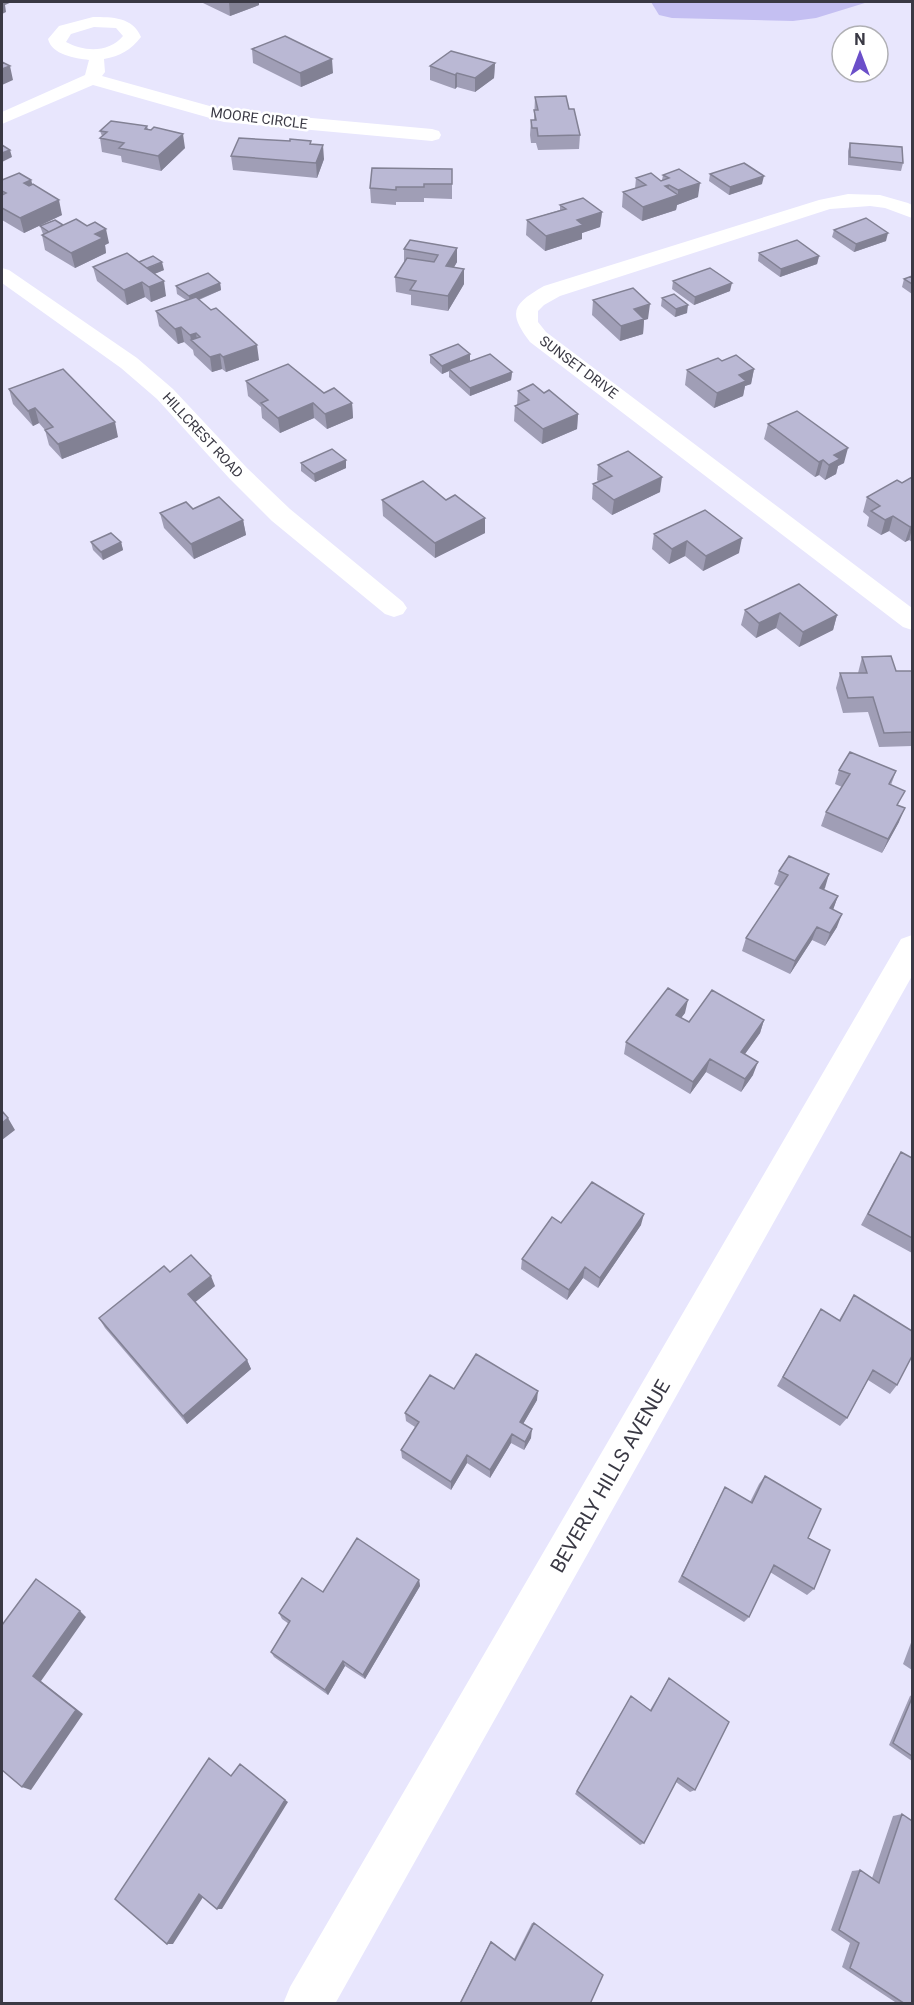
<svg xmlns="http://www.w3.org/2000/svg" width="914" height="2005" viewBox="0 0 914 2005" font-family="Roboto,sans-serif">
<rect width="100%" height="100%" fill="#e8e6fd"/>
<path fill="#c4bff2" d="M651,2H868L816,18L793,21L672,18L659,15Z"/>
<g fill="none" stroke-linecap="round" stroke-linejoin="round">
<path fill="#fff" fill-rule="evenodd" d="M93,17C112,17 133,17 141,37C131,50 120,56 104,59L105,72L102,76L224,110L432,129L439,131L441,135L439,139L432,141L224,122L93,85L2,124V112L85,75L89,60C75,58 52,55 48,39L59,26ZM94,27L116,28L123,36C109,53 84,52 66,42L71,34Z
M848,194L880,195L908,203L912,205V218L885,208L870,206L830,209L560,296L544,305L538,311V322L546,332L912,608V630L903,627L530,342C507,312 513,304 544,286L819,200Z
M2,268L9,270L137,358L173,389L247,468L290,509L403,602L407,608L403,614L394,617L385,614L272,521L229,478L157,399L121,368L2,283Z
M912,935V976L335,2004H283L290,1987L901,939Z"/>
</g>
<path fill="#a09eb6" d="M203,2H259V5L230,16L203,3Z
M252,49L333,73L301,87L253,63Z
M495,63L494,78L475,92L457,87L455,89L430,80V66Z
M535,97L569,109L580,135L579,149L538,150L536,143H531L530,135L531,120H534Z
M147,126L148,129L185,148L161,171L122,162L121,156L102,152L100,138L102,136L100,131Z
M850,143L903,163L901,171L848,165V151Z
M311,144L324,159L317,178L233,170L231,156Z
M452,169V199L424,198V202H396V205L371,203L370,188Z
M710,174L762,184L729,195L709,181Z
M663,175L698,197L677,205L676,210L642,221L622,207L623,192L635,189L636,178L661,181L662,180Z
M2,180H31L32,184L62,215L24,233L2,220Z
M560,205L602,212L600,227L582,233V239L545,251L526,235L527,220L560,210Z
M63,225L109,243L105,245L106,253L75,268L45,250L42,235L43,234L40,226Z
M834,230L886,241L854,252L832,237Z
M410,240L457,262L454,267L464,269V284L448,311L411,305V295L396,292L395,277L404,263V249Z
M759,253L819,256L817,264L780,277L758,261Z
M139,262L164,270L154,274L166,296L151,302L145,297L127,305L97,281L93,267Z
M912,276V294L902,287L904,279Z
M673,281L730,291L694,305L672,289Z
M220,283L221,290L199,300L259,360L226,372L222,369L212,372L194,355L193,350L184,342L178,344L159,326L156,311L186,300L177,294L176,286Z
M662,298L687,313L675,317L661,306Z
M593,300L648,319L644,320L643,334L620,341L592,315Z
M470,354V361L512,372L511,380L470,396L449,377V371L442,374L430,363V355Z
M722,361L754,369L751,384L745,386L743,396L714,408L685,385L687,370Z
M246,381L324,393L352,403L353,418L327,429L314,418L280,433L262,418L261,407L248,396Z
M9,389L118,437L62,459L49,445L45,430L39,423L33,426L13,404Z
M518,391L544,393L578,414L577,429L542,444L514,421L515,406L517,405Z
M768,424L844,463L838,466L836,474L825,480L819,475L815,477L764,439Z
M301,463L346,468L315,482L301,471Z
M598,465L660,492L612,515L592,499L593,484L599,482L597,480Z
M912,477V542L909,540L905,542L889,531L881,535L867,526L869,517L863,512L867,497L902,483Z
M382,500L485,533L435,558L383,516Z
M193,509L243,520L246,535L194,559L164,528L160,513Z
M654,534L739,553L703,571L685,556L669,564L652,549Z
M91,542H121L123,550L103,560L93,550Z
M745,610L837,615L833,630L799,647L776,628L756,638L741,625Z
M862,657L896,671H912V746L879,747L868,712L843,713L836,688L840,673H858Z
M839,770L896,771L891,785L899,806V822L882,853L821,826L826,812L842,787L835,784Z
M779,871L829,874L823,890L838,896L833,909L837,927L825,946L812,940L790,974L742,951L746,938L780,887L774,884Z
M685,1013L681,1018L689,1022L764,1020L760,1033L745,1054L753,1075L741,1092L706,1072L690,1094L624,1054L626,1042Z
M912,1158V1253L861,1225L894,1163Z
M561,1223L641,1225L598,1288L583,1278L567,1300L521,1269L522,1259Z
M170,1272L215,1286L195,1302L247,1360L251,1369L187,1424L105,1328L99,1318Z
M854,1295L897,1385L890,1394L868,1380L847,1418L840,1426L777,1386L821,1309L839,1320Z
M454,1389L537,1400L523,1424L531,1438L524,1450L511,1443L490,1478L467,1463L451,1490L402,1458L401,1450L415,1427L406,1421L405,1413Z
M765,1476L808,1538L814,1589L807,1595L770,1572L749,1617L744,1622L678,1582L721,1495L725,1487L750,1502L759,1484Z
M419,1580L420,1586L365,1679L345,1666L328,1695L274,1657L271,1652L289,1624L282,1619L279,1613L323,1592Z
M912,1640V1670L903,1664Z
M669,1678L695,1790L690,1792L676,1782L644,1843L640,1845L575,1794L631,1696L650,1710L666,1683Z
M912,1695V1761L889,1745L910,1696Z
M902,1814L912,2004H898L842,1967L850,1943L831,1930L852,1871L860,1870L872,1878L893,1816Z
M532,1923H534L590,2004H459L491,1941L514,1959Z"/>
<path fill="#828194" d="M2,2H12L5,5L6,12L2,14Z
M229,2H259V5L230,16Z
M332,59L333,73L301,87L300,73Z
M495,63L494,78L475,92V78Z
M10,66L13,80L2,85V69Z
M457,73V87L455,89V75Z
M183,134L185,148L161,171L158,156Z
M323,145L324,159L317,178L316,163Z
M10,150L12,157L2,162V153Z
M764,176L762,184L729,195L730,187Z
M31,180L35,194L24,183Z
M700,183L698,197L677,205L676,210L642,221L643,207L665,186L669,185L668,198L678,195V190Z
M59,200L62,215L24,233L20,218Z
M602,212L600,227L582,233V239L545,251L546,236L577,220Z
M106,229L109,243L105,245L106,253L75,268L71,253L95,234Z
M888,233L886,241L854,252L856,244Z
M457,248V262L446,281V266Z
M819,256L817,264L780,277L781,269Z
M162,262L164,270L147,277L146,269Z
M464,269V284L448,311V296Z
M164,281L166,296L151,302L149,287Z
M142,282L145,297L127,305L124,290Z
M220,283L221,290L190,303L189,296Z
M732,283L730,291L694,305L695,297Z
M650,304L648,319L644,320L643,334L620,341L621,326L634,309Z
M688,305L687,313L675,317L676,309Z
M181,327L184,342L178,344L175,329Z
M196,333L198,347L191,340L190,335Z
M257,345L259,360L226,372L223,357Z
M220,354L222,369L212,372L210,357Z
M470,354V362L449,369V371L442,374V366Z
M754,369L751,384L745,386L743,396L714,408L717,393L739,375Z
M512,372L511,380L470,396V388Z
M313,403L314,418L280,433L278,418Z
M352,403L353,418L327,429L325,414Z
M35,408L39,423L33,426L28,411Z
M578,414L577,429L542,444L543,429Z
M115,422L118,437L62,459L58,444Z
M848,448L844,463L838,466L836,474L825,480L829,465L834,455Z
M346,460V468L315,482L314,474Z
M823,460L819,475L815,477L819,462Z
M662,477L660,492L612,515L614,500Z
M893,516L889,531L881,535L885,520Z
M485,518V533L435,558V543Z
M243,520L246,535L194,559L191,544Z
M912,526V529L909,540L905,542L910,527Z
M742,538L739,553L703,571L706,556Z
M687,541L685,556L669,564L672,549Z
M121,542L123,550L103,560L101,552Z
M780,613L776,628L756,638L759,623Z
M837,615L833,630L799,647L803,632Z
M905,808L899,822L882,853L888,839Z
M829,874L825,888L816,902L820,888Z
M838,896L833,910L830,908Z
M842,914L837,927L825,946L830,933Z
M817,927L812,940L790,974L795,961Z
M688,1000L685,1013L673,1028L676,1015Z
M764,1020L760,1033L737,1065L741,1052Z
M710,1059L706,1072L690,1094L693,1082Z
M758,1062L753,1075L741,1092L745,1079Z
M8,1118L15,1130L2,1140V1123Z
M644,1214L641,1225L598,1288L600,1278Z
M585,1267L583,1278L567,1300L569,1290Z
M211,1276L215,1286L193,1304L188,1294Z
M247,1360L251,1369L187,1424L183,1416Z
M538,1391L537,1400L519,1431L520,1422Z
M532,1429L531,1438L524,1450L525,1442Z
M512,1434L511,1443L490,1478V1470Z
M467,1455V1463L451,1490V1482Z
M419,1580L420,1586L365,1679L363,1675Z
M80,1611L86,1617L41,1681L83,1714L31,1790L22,1787L33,1676Z
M343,1661L345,1666L328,1695L325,1690Z
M240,1764L288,1802L222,1909H217Z
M199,1894H205L173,1944H167Z"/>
<path fill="#bab8d4" stroke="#828194" stroke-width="1.5" d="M285,36L332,59L300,73L252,49Z
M451,51L495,63L475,78L457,73L455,75L430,66Z
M2,62L10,66L2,69Z
M566,96L569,109H574L580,135L538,136L537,128H532L531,120H536L534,110H538L535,97Z
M111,121L147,126L145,129L151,130L154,127L183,134L158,156L119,148L124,143L100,138L107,132L100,131Z
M239,138L290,141V139L311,141L310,144L323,145L316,163L231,156Z
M850,143L902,147L903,163L850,157Z
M2,145L10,150L2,153Z
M744,163L764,176L730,187L710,174Z
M372,168L452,169V184H424V187H396V190L370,188Z
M679,169L700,183L678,190L669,185L665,186L678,195L643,207L623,192L646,185L636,178L651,173L661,181L669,178L663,175Z
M19,173L31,180L24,183L29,186L33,184L59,200L20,218L2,208V195L6,193L2,191V180Z
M583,198L602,212L577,220L583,225L546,236L527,220L566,209L560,205Z
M866,218L888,233L856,244L834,230Z
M76,219L87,226L95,222L106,229L95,234L103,238L71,253L42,235Z
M55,220L63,225L49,232L40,226Z
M410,240L457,248L446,266L464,269L448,296L410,290L416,281L395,277L407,258L434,262L438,255L404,249Z
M797,240L819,256L781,269L759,253Z
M127,253L164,281L149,287L142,282L124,290L93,267Z
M153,256L162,262L147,268L139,262Z
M710,268L732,283L695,297L673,281Z
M208,273L220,283L189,296L176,286Z
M912,276V284L904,279Z
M633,288L650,304L634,309L644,319L621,326L593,300Z
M674,294L688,305L676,309L662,298Z
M196,297L211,310L216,308L257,345L223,357L220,354L210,357L191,340L200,337L196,333L190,335L181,327L175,329L156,311Z
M458,344L470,354L442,366L430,355Z
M490,354L512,372L470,388L449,369Z
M736,355L754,369L739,375L746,381L717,393L687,370L718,358L722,361Z
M288,364L324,393L334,388L352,403L325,414L313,403L278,418L261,403L268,400L246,381Z
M63,369L115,422L58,444L45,430L53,427L35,408L28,411L9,389Z
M533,384L544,393L549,390L578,414L543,429L515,406L529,400L518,391Z
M797,411L848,448L834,455L840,459L829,465L823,460L819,462L768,424Z
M332,449L346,460L314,474L301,463Z
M628,451L662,477L614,500L593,484L612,476L598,465Z
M912,477V526L910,527L893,516L885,520L871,511L880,506L867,497L897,480L902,483Z
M423,481L446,500L455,495L485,518L435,543L382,500Z
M219,497L243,520L191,544L160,513L186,502L193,509Z
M705,510L742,538L706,556L687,541L672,549L654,534Z
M111,533L121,542L101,552L91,542Z
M799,584L837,615L803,632L780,613L759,623L745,610Z
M891,656L896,671H912V732L884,733L873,697L848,698L840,673H867L862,657Z
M850,752L896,771L889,784L905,791L897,805L905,808L888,839L826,812L850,774L839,770Z
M789,856L829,874L820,888L838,896L830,908L842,914L830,933L817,927L795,961L746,938L788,875L779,871Z
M668,988L688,1000L676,1015L689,1022L712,990L764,1020L741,1052L758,1062L745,1079L710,1059L693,1082L626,1042Z
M2,1111L8,1118L2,1123Z
M901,1152L912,1158V1238L868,1214Z
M592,1182L644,1214L600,1278L585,1267L569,1290L522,1259L552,1217L561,1223Z
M191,1255L211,1276L188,1294L247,1360L183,1416L99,1318L164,1266L170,1272Z
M854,1295L912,1331V1356L897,1385L873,1370L847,1418L783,1377L821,1309L840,1321Z
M476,1354L538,1391L520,1422L532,1429L525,1442L512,1434L490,1470L467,1455L451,1482L401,1450L419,1422L405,1413L430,1375L454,1389Z
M765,1476L821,1509L808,1538L830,1550L814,1589L774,1565L749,1617L682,1576L725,1487L752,1503Z
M357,1538L419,1580L363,1675L343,1661L325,1690L271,1652L290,1621L279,1613L302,1578L323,1592Z
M36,1579L80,1611L33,1676L76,1710L22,1787L2,1770V1625Z
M669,1678L729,1722L695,1790L678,1778L644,1843L577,1791L631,1696L651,1711Z
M912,1698V1756L893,1743Z
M209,1758L231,1776L240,1764L285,1800L217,1909L199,1894L167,1944L115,1899Z
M902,1814L912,1821V2004H905L850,1968L859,1943L839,1930L860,1870L879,1883Z
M534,1923L603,1975L590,2004H460L491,1942L515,1960Z"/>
<g text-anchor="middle" stroke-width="5" stroke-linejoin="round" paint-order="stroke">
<g font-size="14" fill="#3a3944" stroke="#fff">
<text transform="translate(259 118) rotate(7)" y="5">MOORE CIRCLE</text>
<text transform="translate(579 367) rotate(37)" y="5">SUNSET DRIVE</text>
<text transform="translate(203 435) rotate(47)" y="5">HILLCREST ROAD</text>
</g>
<g font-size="20" fill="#3a3944" stroke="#fff">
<text transform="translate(610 1476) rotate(-60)" y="7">BEVERLY HILLS AVENUE</text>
</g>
</g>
<rect width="914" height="2005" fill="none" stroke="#3a3944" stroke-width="6"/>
<g transform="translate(860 54)"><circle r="28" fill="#ffffff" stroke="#b0b0b4" stroke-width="1.5"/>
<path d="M0-4.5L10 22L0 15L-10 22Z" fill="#6b4fc9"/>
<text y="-9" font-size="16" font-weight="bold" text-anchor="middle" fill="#3a3944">N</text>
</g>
</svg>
